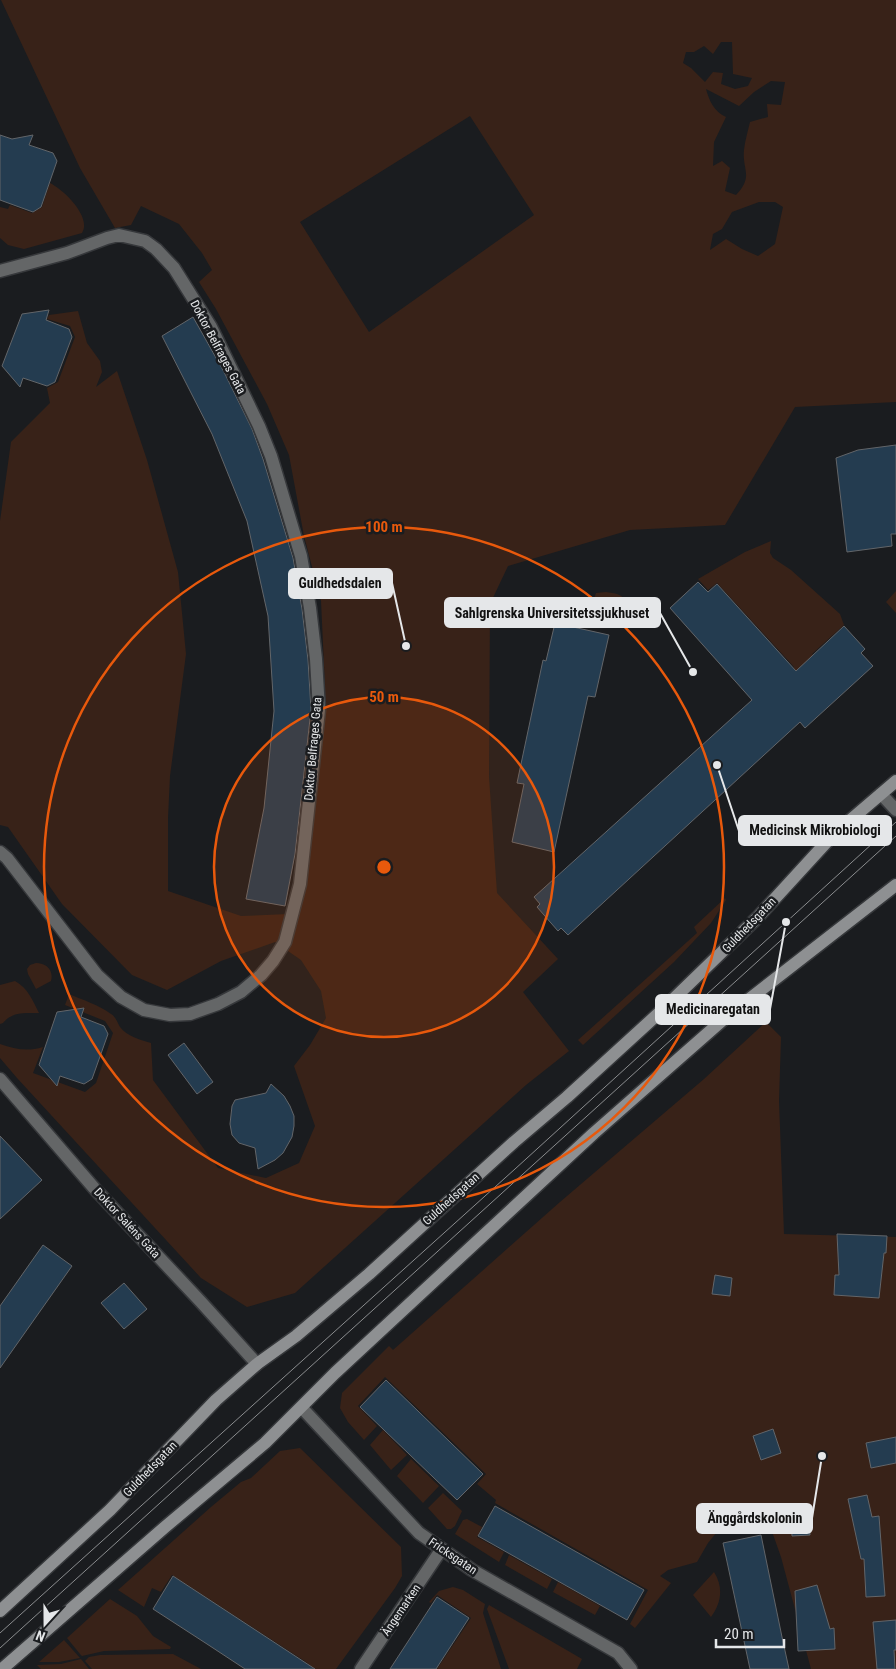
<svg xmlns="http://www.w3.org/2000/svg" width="896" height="1669" viewBox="0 0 896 1669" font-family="'Roboto Condensed',sans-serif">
<rect width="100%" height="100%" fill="#1a1c1f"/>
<path fill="#382218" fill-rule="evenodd" d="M1,0H896V402L795,407L725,525L630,530L508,566L490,604L489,777L497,893L558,959L523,992L569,1051L526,1085L295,1293L247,1307L201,1278L17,1078L0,1058V1044C15,1049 27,1052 43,1047L33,1073L85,1092L96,1083L113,1033L105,1021L65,1005L69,994C83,1000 99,1005 111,1014C116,1017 117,1022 120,1027C127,1036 140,1040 151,1043L153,1080L218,1168L266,1178L299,1163L315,1126L294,1066L310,1045L326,1018L321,991L301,960L275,942L221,961L167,990L132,975L62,904L8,827L0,825V521L11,442L50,403L47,388L58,382L75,337L70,326L47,319L49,315L78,311L87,343L100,361L102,372L96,387L117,371L147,460L178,572L186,654L170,776L168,818V891L241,916L289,914L318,764L325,687L321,601L304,536L289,455L267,404L216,309L199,282L212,270L202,253L179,224L141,206L131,225L115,228L80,168ZM721,42H732L733,74L752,78L748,86L735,89L721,84L723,73L713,72L705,82L691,68L683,63L686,52H694L704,46L713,54ZM771,81L785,82L781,105L767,104L768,117L750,122C748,131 745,140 744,150C742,170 754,176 736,195L725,191L730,168L722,161L713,166L714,142L726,117C714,112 709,100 706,89L739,106L754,92ZM470,116L534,215L369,332L300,222ZM759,202H775L783,207L775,244L758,256L742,249L726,239L710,250L713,234L722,229L732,212Z
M50,183C64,190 92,217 82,233L24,249L8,245L0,238V207L8,209L10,205L32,213L42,207Z
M771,541L770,553L773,558L791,570L840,614L844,625L812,654L814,656L796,673L793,669L794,667L717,583L708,590L698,579L745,552Z
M896,591V613L886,602Z
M606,592C614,593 624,594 626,603C623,619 621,626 603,625V620L588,617L596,593Z
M725,898L726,900L711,923L674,962L583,1045L578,1040L697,933L694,927Z
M36,963C46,963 54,970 51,981L36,989L28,974L27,969L30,965Z
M15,981C28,988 33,1001 39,1013C24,1013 13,1011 3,1023L0,1024V985Z
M766,1022L781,1037L779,1101L784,1234L896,1237V1669H811L781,1557L763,1506L747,1516L721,1527L708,1543L697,1562L668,1570L660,1576L671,1583L635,1628L630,1624L648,1590L495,1503L496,1500L477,1484L486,1474L385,1377L358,1406L377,1426L364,1440L348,1422L340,1408L342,1393L389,1346L393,1350L560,1202L704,1079Z
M383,1430L407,1455L391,1470L370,1445Z
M300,1448L401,1547L402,1576L395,1588L336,1669H314L306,1662L172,1575L161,1592L152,1588L144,1607L118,1590L211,1507L241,1482L251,1478L280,1451Z
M411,1459L439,1486L423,1503L397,1476Z
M443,1493L462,1511L455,1526L451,1529H447L428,1508Z
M467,1519L482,1527L477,1537L504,1552L499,1562L455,1534L463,1520Z
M509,1555L552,1579L547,1589L505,1565Z
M714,1572C724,1588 721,1603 711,1617L693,1595Z
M558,1582L600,1606L595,1615L553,1592Z
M453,1587L463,1590L485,1604L483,1613L501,1669H437L471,1618L437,1595L431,1603L429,1602L439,1591Z
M110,1599L137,1616L153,1636L171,1647L170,1649L104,1651L82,1656L80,1654L67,1638Z
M489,1605L582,1659L577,1669H509L487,1609Z
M64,1640L80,1658L59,1662H39Z
M173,1654L201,1669H92L85,1661L89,1657L100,1655Z
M81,1659L89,1669H41L37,1665L61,1664Z"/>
<path fill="#243c50" stroke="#626569" d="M0,135L12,139L33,135L29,145L53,153L57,161L41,207L33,212L0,200Z
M49,310L46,320L69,329L72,337L55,382L47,386L23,378L20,387L2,366L22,314Z
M193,317L224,372L252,429L263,459L293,558L302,609L308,660L311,710L295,854L285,906L246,899L264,808L274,711L268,616L247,521L212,434L162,336Z
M896,445V534H891L892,546L847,552L836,458L858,450Z
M698,582L708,592L717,584L796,671L844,626L865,649L861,653L873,666L805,728L800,722L568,935L561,928L558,931L537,907L540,904L534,897L752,700L670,608Z
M555,623L609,635L595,697L588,696L554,852L512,842L524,784L517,783L543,660L546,661Z
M84,1008L81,1017L104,1026L108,1034L92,1079L84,1084L60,1076L57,1086L39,1065L57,1012Z
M184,1043L213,1082L197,1094L168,1055Z
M271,1084L284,1096L290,1106L294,1116V1126L292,1137L283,1153L275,1160L258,1169L255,1148L239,1143L232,1135L230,1124L232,1106L235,1100L266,1093Z
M0,1136L42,1180L0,1219Z
M837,1234L887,1236L886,1253H884L879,1298L834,1295L835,1275H839Z
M43,1245L72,1266L0,1368V1306Z
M715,1275L732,1278L730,1296L712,1294Z
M124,1283L147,1309L124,1329L101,1303Z
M386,1380L483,1474L457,1500L360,1407Z
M773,1429L781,1453L761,1460L753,1436Z
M896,1437V1463L871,1468L866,1443Z
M867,1495L872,1517L879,1516L885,1596L866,1597L864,1559H861L848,1499Z
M495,1506L644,1590L627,1620L478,1536Z
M809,1515L810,1535L792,1536L791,1516Z
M761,1535L782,1637L789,1669H750L723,1543Z
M173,1576L315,1669H245L207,1644L153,1609Z
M817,1585L830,1629L834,1628L835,1649L798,1651L795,1591Z
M437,1597L469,1618L436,1669H390Z
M896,1620V1650H894L895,1669H877L873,1622Z"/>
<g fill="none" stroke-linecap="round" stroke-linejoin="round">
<defs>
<path id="street" d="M0,271L67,253L107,238L119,235L145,241L156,249L174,268L211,327L259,426L271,456L301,556L310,608L316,659L319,710L300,884L285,942L273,961L261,975L241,992L218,1004L190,1014L170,1015L144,1010L121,997L97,975L7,858L0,852
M881,794L896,810
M0,1079L94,1188L201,1302L257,1364
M302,1408L419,1533L472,1570L618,1653L631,1669
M361,1669L441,1550"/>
<path id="secondary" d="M0,1611L110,1510L216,1400L257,1364L296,1336L369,1274L514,1142L567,1097L659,1013L757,918L834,834L896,781
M2,1669L165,1527L265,1443L335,1373L594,1133L725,1018L896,885"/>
</defs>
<use href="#street" stroke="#36383b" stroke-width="15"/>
<use href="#secondary" stroke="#36383b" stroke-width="15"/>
<use href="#street" stroke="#646667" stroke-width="12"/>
<use href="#secondary" stroke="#8e9092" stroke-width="12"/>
<path stroke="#8a8c8e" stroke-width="1" d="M0,1633L515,1169L896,822
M0,1648L896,836"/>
</g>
<circle cx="384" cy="867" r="170" fill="#e8590c" fill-opacity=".12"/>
<g fill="none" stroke="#e8590c" stroke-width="2.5">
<circle cx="384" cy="867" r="170"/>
<circle cx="384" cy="867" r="340"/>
</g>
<g text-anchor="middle" stroke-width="5" stroke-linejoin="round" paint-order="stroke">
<g font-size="12" fill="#e5e7e9" stroke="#1a1c1f">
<text transform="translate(218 347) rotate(62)" y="4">Doktor Belfrages Gata</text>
<text transform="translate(313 749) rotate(-85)" y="4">Doktor Belfrages Gata</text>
<text transform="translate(749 925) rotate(-46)" y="4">Guldhedsgatan</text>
<text transform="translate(451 1199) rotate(-42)" y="4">Guldhedsgatan</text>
<text transform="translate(127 1223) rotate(47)" y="4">Doktor Saléns Gata</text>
<text transform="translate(150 1469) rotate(-46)" y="4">Guldhedsgatan</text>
<text transform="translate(453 1556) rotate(34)" y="4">Fricksgatan</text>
<text transform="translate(401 1610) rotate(-56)" y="4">Ängemarken</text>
</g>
</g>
<circle cx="384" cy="867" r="8" fill="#e8590c" stroke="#1a1c1f" stroke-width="2.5"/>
<g font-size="15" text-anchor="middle" font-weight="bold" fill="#e8590c" stroke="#1a1c1f" stroke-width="5" stroke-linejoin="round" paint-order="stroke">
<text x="384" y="532">100 m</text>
<text x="384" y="702">50 m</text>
</g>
<path fill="none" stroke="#e5e7e9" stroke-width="2" d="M406 646L392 583M693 672L660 613M717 765L739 831M786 922L770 1009M822 1456L812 1518"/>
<g fill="#e5e7e9" stroke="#1a1c1f" stroke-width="2">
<circle cx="406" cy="646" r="5"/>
<circle cx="693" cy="672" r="5"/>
<circle cx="717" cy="765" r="5"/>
<circle cx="786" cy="922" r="5"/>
<circle cx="822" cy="1456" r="5"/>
</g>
<g fill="#e5e7e9" stroke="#e5e7e9" stroke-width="2">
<rect x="289" y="569" width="103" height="29" rx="5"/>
<rect x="445" y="598" width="215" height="29" rx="5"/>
<rect x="739" y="816" width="152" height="29" rx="5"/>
<rect x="656" y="995" width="114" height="29" rx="5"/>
<rect x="697" y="1504" width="115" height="29" rx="5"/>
</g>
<g font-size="14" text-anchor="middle" font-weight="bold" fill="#111">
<text x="340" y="588">Guldhedsdalen</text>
<text x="552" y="618">Sahlgrenska Universitetssjukhuset</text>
<text x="815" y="835">Medicinsk Mikrobiologi</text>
<text x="713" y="1014">Medicinaregatan</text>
<text x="755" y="1523">Änggårdskolonin</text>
</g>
<g transform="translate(45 1624) rotate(201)" stroke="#1a1c1f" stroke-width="4" paint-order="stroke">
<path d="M0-4L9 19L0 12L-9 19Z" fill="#e5e7e9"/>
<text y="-8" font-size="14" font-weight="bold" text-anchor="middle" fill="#e5e7e9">N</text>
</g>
<path d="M716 1639v8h68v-8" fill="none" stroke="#e5e7e9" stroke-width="2.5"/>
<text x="724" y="1639" font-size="15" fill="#e5e7e9" stroke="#1a1c1f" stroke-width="4" paint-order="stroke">20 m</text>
</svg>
